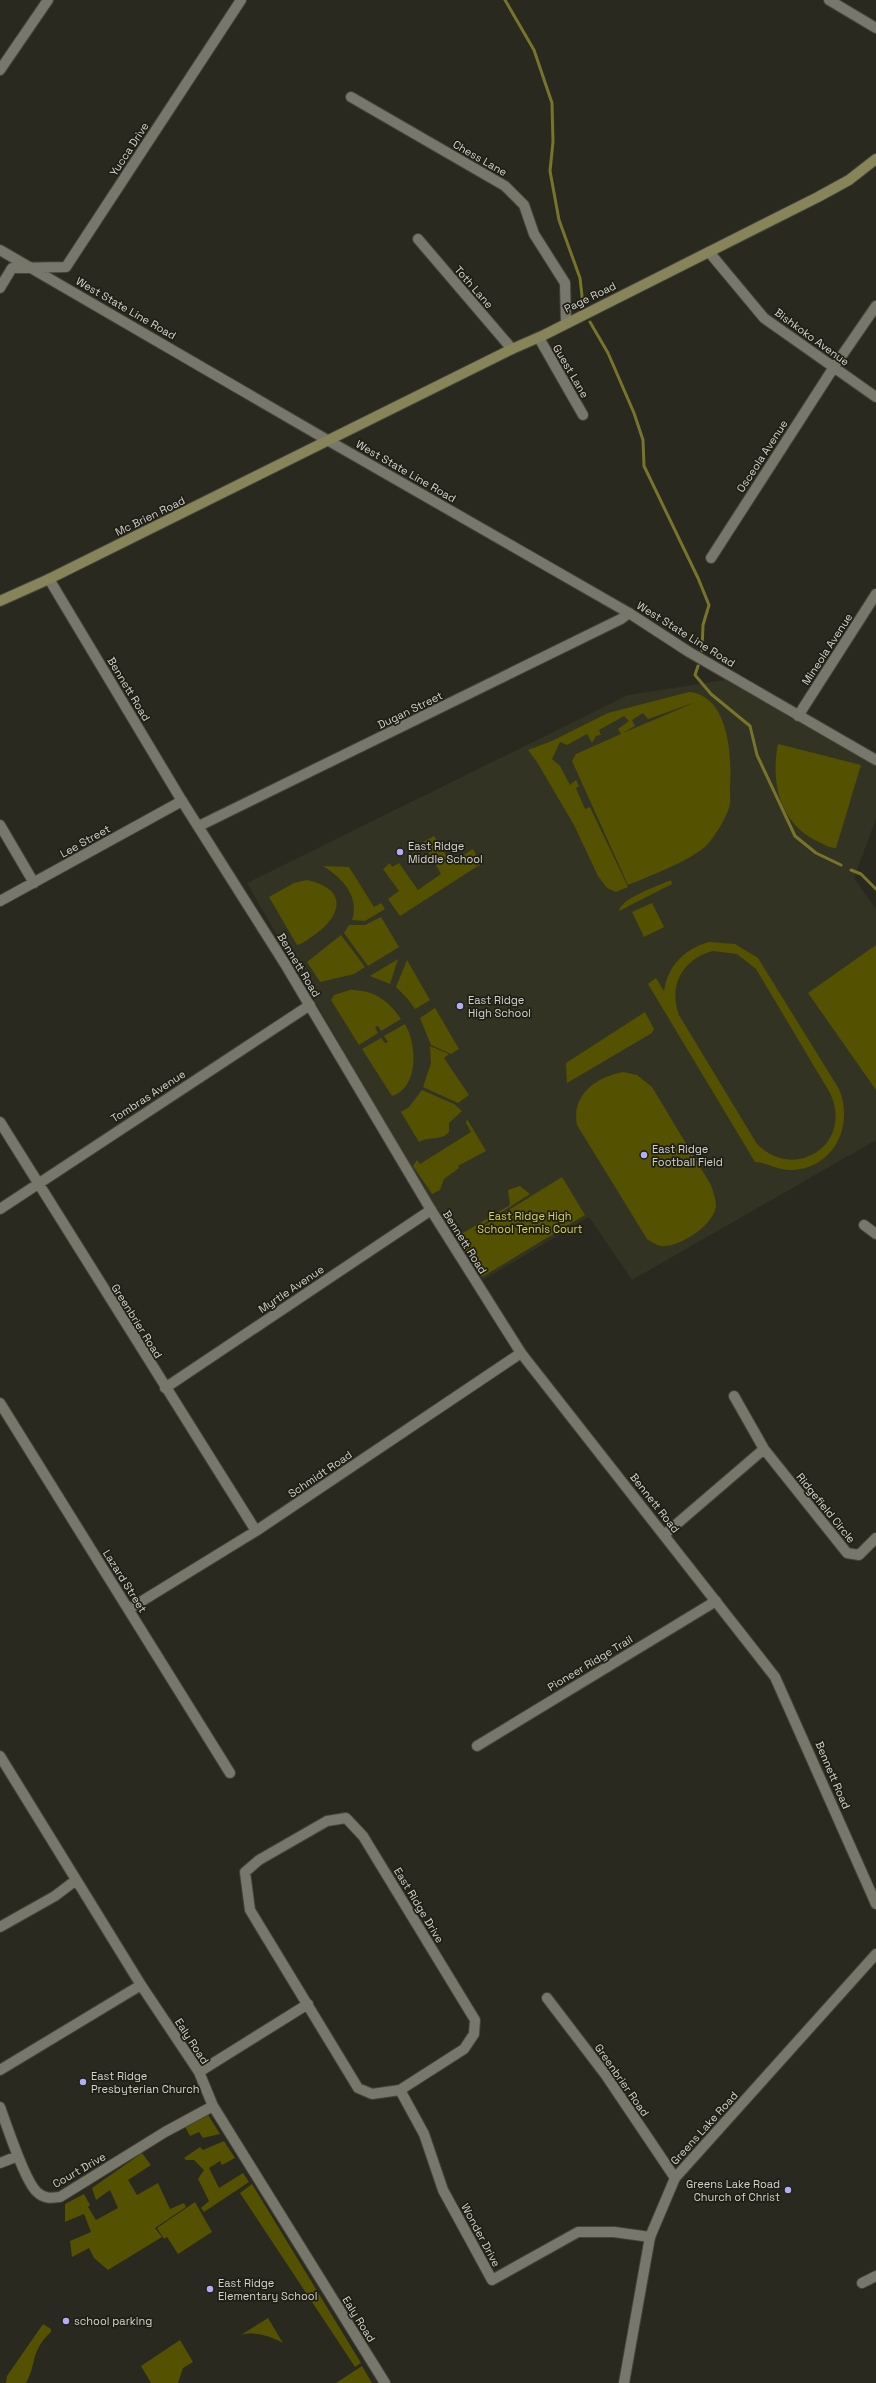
<svg xmlns="http://www.w3.org/2000/svg" width="876" height="2383" viewBox="0 0 876 2383" font-family="'Space Grotesk',sans-serif">
<rect width="100%" height="100%" fill="#29291f"/>
<path fill="#333323" d="M725,680L876,765V819L854,878L876,909V1140L632,1280L589,1217L483,1280L411,1168L247,883L628,695Z"/>
<path fill="#545100" fill-rule="evenodd" d="M689,692C729,695 732,757 730,786C730,793 731,802 729,808C725,820 714,838 705,847C685,863 652,875 628,885L572,761L576,754L621,734L618,729L629,721L624,716L599,730L601,735L596,736L592,743L587,734L567,745L560,742L552,759L560,766L570,785L576,780L579,786L576,788L585,809L590,807L628,887L616,892L607,888L598,876L574,825L537,762L528,750L552,741L608,713ZM696,702L623,733L635,726L632,720L643,713L648,719Z
M778,744L861,765L836,848C828,848 820,842 813,839C778,819 771,780 778,744Z
M434,836L451,863L473,849L481,864L400,916L388,899L399,891L383,869L390,863L392,867L399,863L418,890L441,874L423,842Z
M323,866L349,867L374,907L381,903L385,909L365,921L352,920C360,896 342,878 323,866Z
M307,880C349,889 342,916 313,936C308,939 303,944 297,945L269,897L294,883Z
M671,880L672,884L619,911C621,898 658,886 671,880Z
M652,903L664,927L644,937L632,912Z
M381,917L399,947L368,966L344,933L349,925H365Z
M341,935L365,967L354,974L320,982L307,962Z
M709,942L735,944L758,958L839,1089C854,1124 835,1168 793,1170C778,1171 766,1162 755,1162L648,984L656,978L664,991C668,966 684,949 709,942ZM713,951L737,954L756,969L830,1093C854,1143 796,1183 757,1144L679,1015C668,985 683,959 713,951Z
M876,945V1090L808,993Z
M398,959L390,984L370,976Z
M407,960L430,1000L417,1008L415,1009L407,998L396,987Z
M350,990C374,990 388,1000 401,1019L381,1031L378,1026L375,1027L378,1033L359,1045L331,1000L334,995Z
M435,1008L459,1049L451,1054L431,1045L420,1018Z
M645,1012L654,1029L652,1033L567,1083L566,1063Z
M405,1024C417,1044 419,1088 392,1096L362,1049L381,1038L385,1043L388,1042L384,1036Z
M430,1046L449,1054L444,1058L469,1095L458,1103L423,1087L431,1063Z
M623,1072L637,1075L652,1087L711,1185C713,1192 716,1199 716,1206C714,1225 679,1248 661,1246C656,1245 652,1242 647,1239L577,1125C571,1095 596,1077 623,1072Z
M422,1090L454,1104L462,1111L449,1123V1132C442,1141 429,1136 419,1142L401,1112L409,1107Z
M467,1119L486,1151L458,1166L459,1168L444,1179L440,1190L432,1194L413,1166L417,1160L420,1164L471,1132L466,1123Z
M562,1177L585,1215L482,1277L453,1231L458,1228L463,1233L510,1205L508,1190L520,1186L530,1194L474,1230L478,1235L475,1231Z
M207,2113L220,2134L203,2138L199,2132L190,2136L184,2125Z
M224,2141L235,2158L222,2165L220,2161L209,2168L219,2188L243,2173L249,2182L204,2212L201,2208L209,2201L198,2179L204,2170L194,2160H186L184,2158L200,2147L203,2150Z
M142,2153L151,2165L128,2180L137,2195L158,2183L170,2209L184,2203L186,2207L155,2228L162,2237L108,2270L94,2258L89,2248L72,2257L70,2241L91,2232L84,2214L65,2222V2204L84,2194L90,2205L88,2207L96,2220L118,2208L110,2190L96,2200L92,2188Z
M252,2184L361,2363L355,2367L240,2193Z
M195,2202L212,2232L178,2254L167,2237L164,2239L157,2228Z
M268,2318L283,2343C271,2336 255,2331 241,2335Z
M43,2324L51,2329V2332C30,2351 37,2364 26,2383H6L7,2376Z
M180,2340L193,2362L183,2368L178,2383H151L141,2366Z
M362,2366L372,2383H336Z"/>
<g fill="none" stroke-linecap="round" stroke-linejoin="round">
<path stroke="#78752a" stroke-width="3" d="M505,0L534,50L552,103L553,142L550,171L559,220L580,278L583,305
M590,322L608,353L634,413L643,440L644,466L698,578L709,605L703,625L702,651
M698,666L695,675L711,694L750,726L757,755L795,836L816,853L841,865
M851,870L861,874L876,889"/>
<defs>
<path id="minor" d="M829,0L876,28
M0,70L48,0
M351,97L505,186L524,205L534,234L565,283L566,322
M418,239L512,349
M0,250L329,441
M709,252L764,318L876,397
M0,288L12,268L66,267L241,0
M539,338L583,415
M711,558L834,367L876,306
M798,716L876,594
M0,825L34,883
M199,826L621,619L629,613
M0,901L182,801
M0,1122L256,1531
M0,1209L310,1005
M864,1225L876,1234
M165,1388L431,1210
M734,1396L764,1449L847,1553L859,1555L876,1538
M0,1403L230,1773
M665,1534L764,1449
M129,1609L256,1531L521,1353
M477,1746L716,1601
M0,1756L141,1985L199,2072L213,2106L385,2383
M346,1818L363,1836L475,2020L474,2034L464,2049L400,2090L372,2094L358,2088L250,1910L245,1872L259,1860L327,1821Z
M0,1927L55,1896L76,1880
M547,1998L605,2074L675,2178
M0,2070L141,1985
M199,2072L308,2004
M400,2090L424,2134L443,2190L492,2280L578,2232H614L650,2237
M0,2107C6,2123 25,2182 37,2192C44,2199 51,2198 60,2197L165,2132L213,2106
M0,2163L18,2156
M862,2283L876,2276"/>
<path id="tertiary" d="M329,441L629,613L689,652L876,760
M49,579L182,801L285,964L431,1210L521,1353L775,1677L876,1904
M624,2383L650,2237L675,2178L876,1954"/>
<path id="secondary" d="M0,601L49,579L512,349L544,335L818,197L849,180L876,159"/>
</defs>
<use href="#minor" stroke="#44443c" stroke-width="12"/>
<use href="#tertiary" stroke="#44443c" stroke-width="12"/>
<use href="#secondary" stroke="#44443c" stroke-width="12"/>
<use href="#minor" stroke="#77776c" stroke-width="10"/>
<use href="#tertiary" stroke="#77776c" stroke-width="10"/>
<use href="#secondary" stroke="#868458" stroke-width="10"/>
</g>
<g fill="#b2adf9" stroke="#1f1f16" stroke-width="1.5">
<circle cx="400" cy="852" r="4"/>
<circle cx="460" cy="1006" r="4"/>
<circle cx="644" cy="1155" r="4"/>
<circle cx="83" cy="2082" r="4"/>
<circle cx="788" cy="2190" r="4"/>
<circle cx="210" cy="2289" r="4"/>
<circle cx="66" cy="2321" r="4"/>
</g>
<g text-anchor="middle" stroke-width="3.5" stroke-linejoin="round" paint-order="stroke">
<g font-size="11" fill="#d3d3cd" stroke="#1f1f16">
<text transform="translate(129 149) rotate(-57)" y="4">Yucca Drive</text>
<text transform="translate(480 158) rotate(30)" y="4">Chess Lane</text>
<text transform="translate(474 287) rotate(49)" y="4">Toth Lane</text>
<text transform="translate(590 297) rotate(-26)" y="4">Page Road</text>
<text transform="translate(126 308) rotate(30)" y="4">West State Line Road</text>
<text transform="translate(812 337) rotate(36)" y="4">Bishkoko Avenue</text>
<text transform="translate(571 371) rotate(60)" y="4">Guest Lane</text>
<text transform="translate(762 456) rotate(-57)" y="4">Osceola Avenue</text>
<text transform="translate(406 471) rotate(30)" y="4">West State Line Road</text>
<text transform="translate(150 516) rotate(-26)" y="4">Mc Brien Road</text>
<text transform="translate(686 634) rotate(32)" y="4">West State Line Road</text>
<text transform="translate(827 649) rotate(-57)" y="4">Mineola Avenue</text>
<text transform="translate(129 689) rotate(59)" y="4">Bennett Road</text>
<text transform="translate(410 710) rotate(-26)" y="4">Dugan Street</text>
<text transform="translate(85 841) rotate(-29)" y="4">Lee Street</text>
<text transform="translate(299 965) rotate(59)" y="4">Bennett Road</text>
<text transform="translate(148 1096) rotate(-33)" y="4">Tombras Avenue</text>
<text transform="translate(465 1242) rotate(58)" y="4">Bennett Road</text>
<text transform="translate(291 1289) rotate(-34)" y="4">Myrtle Avenue</text>
<text transform="translate(137 1321) rotate(58)" y="4">Greenbrier Road</text>
<text transform="translate(320 1474) rotate(-34)" y="4">Schmidt Road</text>
<text transform="translate(655 1503) rotate(52)" y="4">Bennett Road</text>
<text transform="translate(826 1508) rotate(51)" y="4">Ridgefield Circle</text>
<text transform="translate(125 1581) rotate(58)" y="4">Lazard Street</text>
<text transform="translate(590 1663) rotate(-31)" y="4">Pioneer Ridge Trail</text>
<text transform="translate(833 1775) rotate(67)" y="4">Bennett Road</text>
<text transform="translate(419 1905) rotate(59)" y="4">East Ridge Drive</text>
<text transform="translate(192 2041) rotate(57)" y="4">Ealy Road</text>
<text transform="translate(622 2080) rotate(55)" y="4">Greenbrier Road</text>
<text transform="translate(704 2128) rotate(-48)" y="4">Greens Lake Road</text>
<text transform="translate(79 2170) rotate(-30)" y="4">Court Drive</text>
<text transform="translate(481 2235) rotate(62)" y="4">Wonder Drive</text>
<text transform="translate(359 2319) rotate(58)" y="4">Ealy Road</text>
</g>
<g font-size="11" fill="#d3d3cd" stroke="#1f1f16" text-anchor="start">
<text x="408" y="850">East Ridge<tspan x="408" dy="13">Middle School</tspan></text>
<text x="468" y="1004">East Ridge<tspan x="468" dy="13">High School</tspan></text>
<text x="652" y="1153">East Ridge<tspan x="652" dy="13">Football Field</tspan></text>
<text x="91" y="2080">East Ridge<tspan x="91" dy="13">Presbyterian Church</tspan></text>
<text x="780" y="2188" text-anchor="end">Greens Lake Road<tspan x="780" dy="13">Church of Christ</tspan></text>
<text x="218" y="2287">East Ridge<tspan x="218" dy="13">Elementary School</tspan></text>
<text x="74" y="2325">school parking</text>
</g>
<g font-size="11" fill="#d7d24e" stroke="#1f1f16">
<text x="530" y="1220">East Ridge High<tspan x="530" dy="13">School Tennis Court</tspan></text>
</g>
</g>
</svg>
